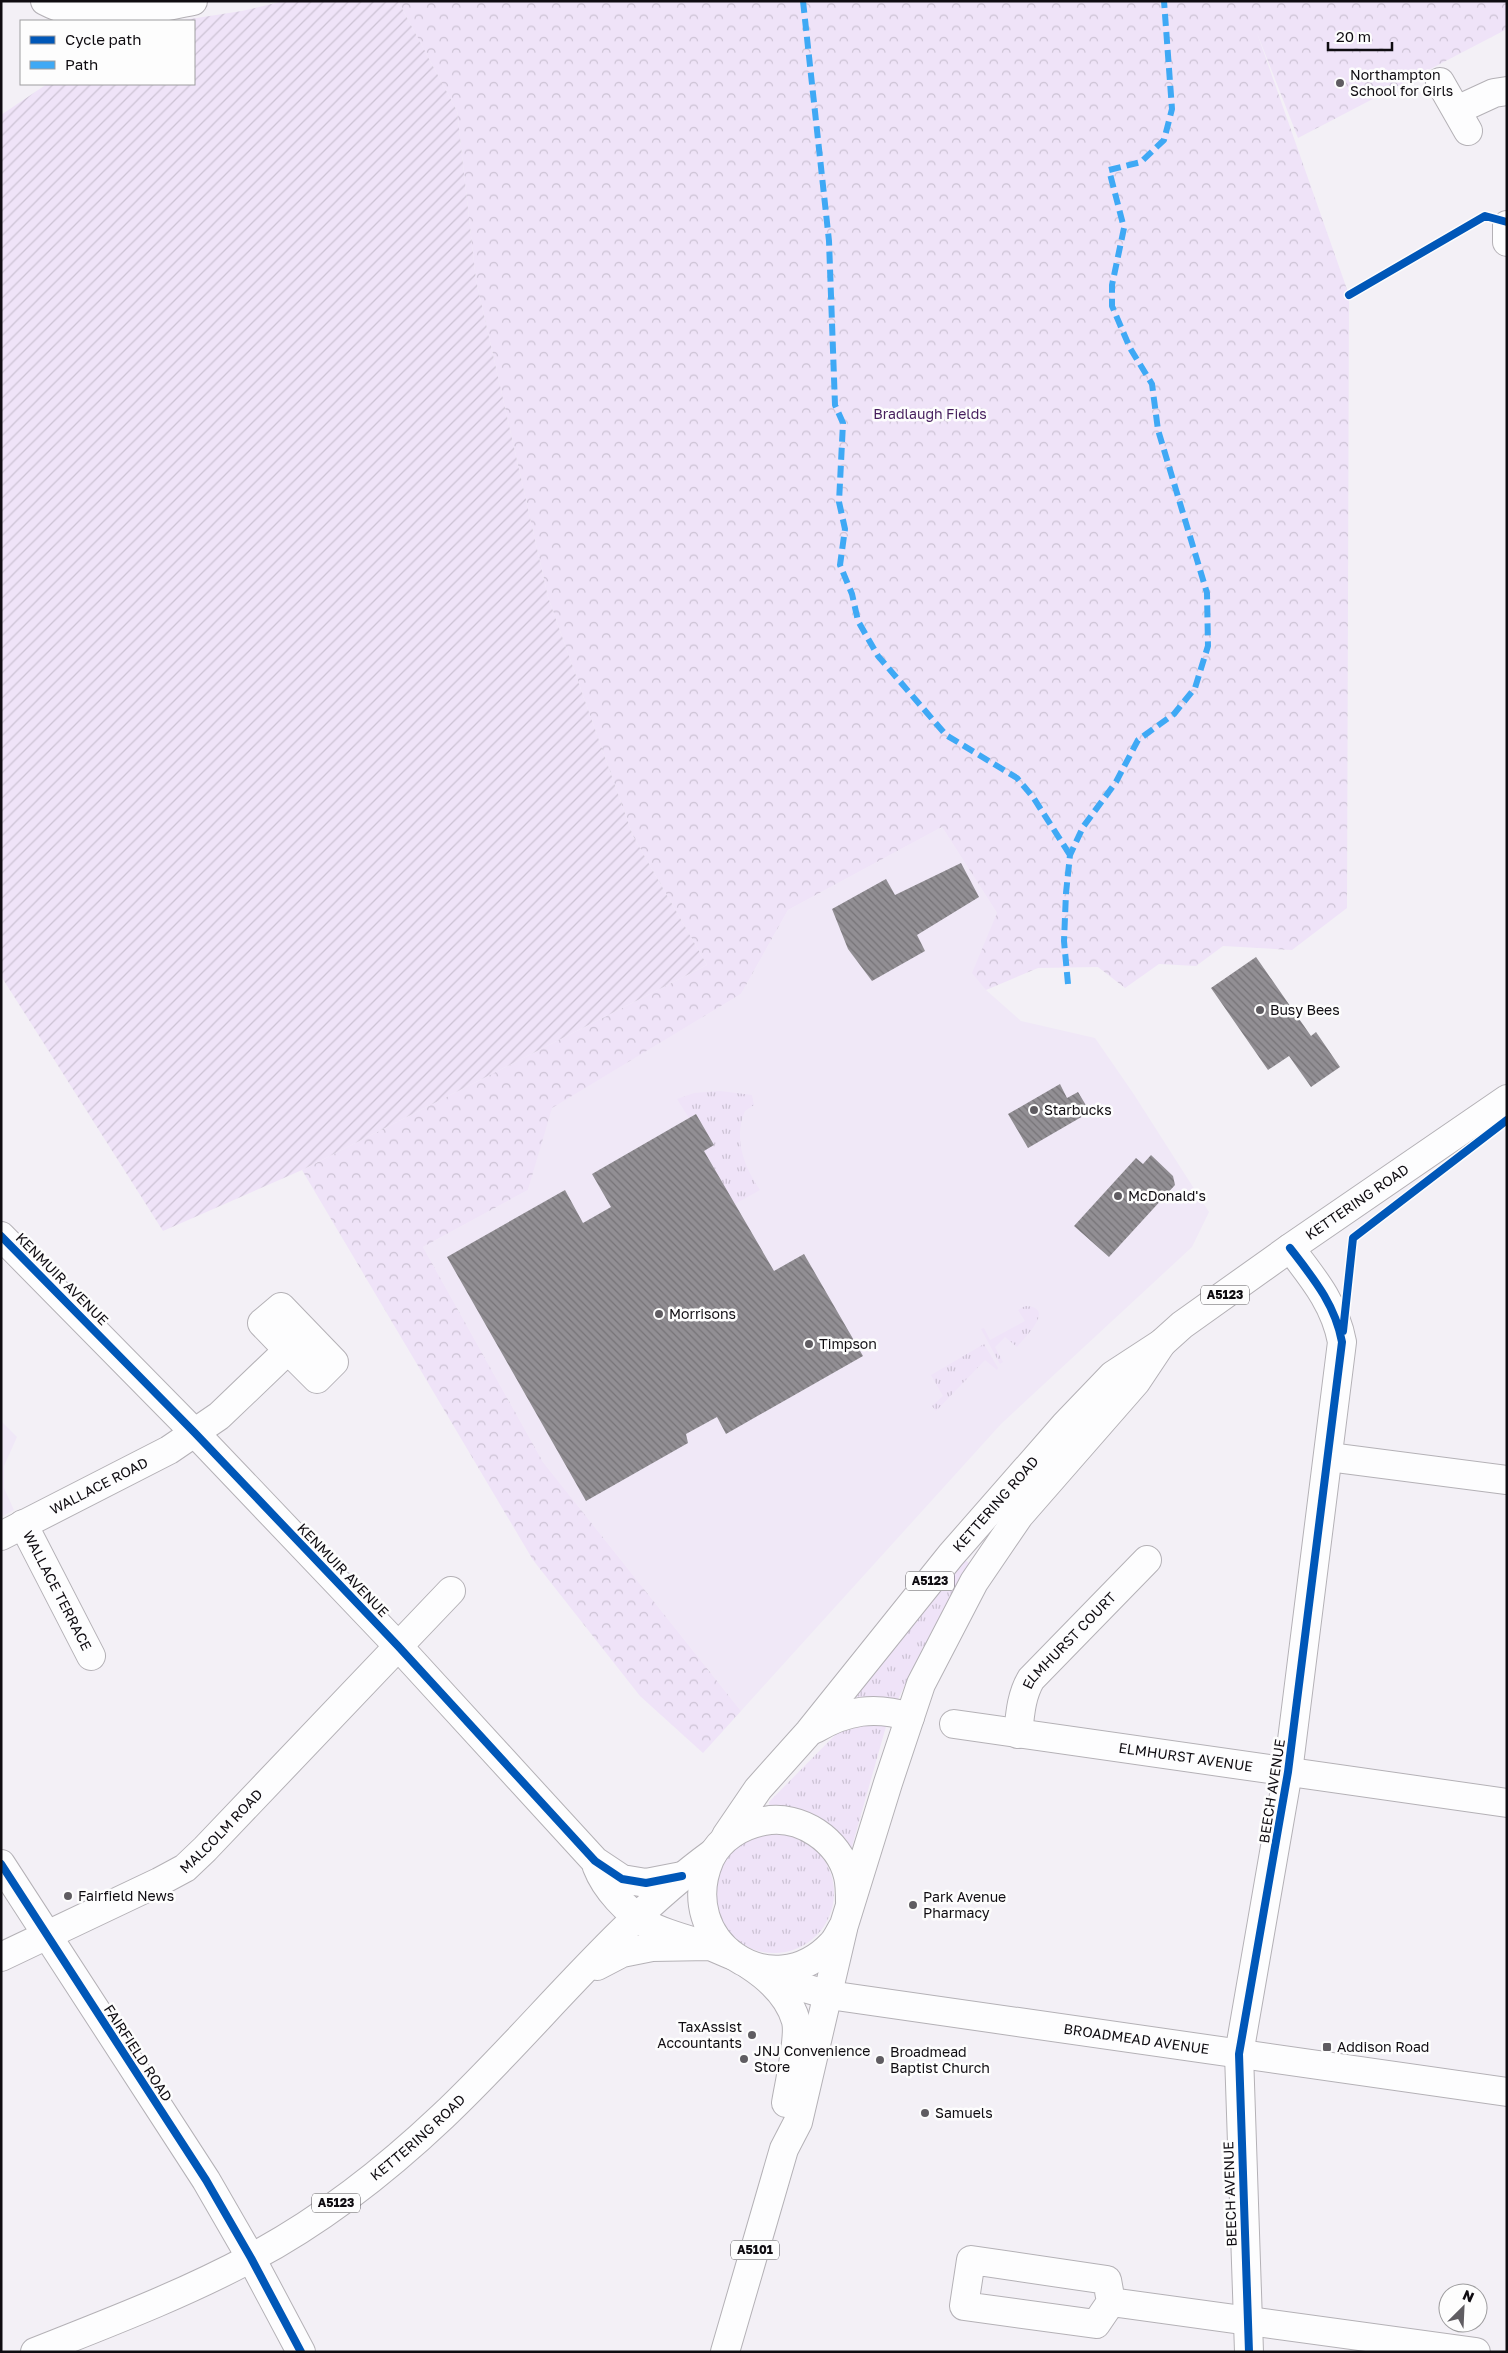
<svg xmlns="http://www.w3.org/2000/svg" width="1508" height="2353" viewBox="0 0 1508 2353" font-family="'Golos Text',sans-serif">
<defs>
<pattern id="grass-tufts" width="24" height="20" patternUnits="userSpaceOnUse" patternTransform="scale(1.25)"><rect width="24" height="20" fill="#efe3f8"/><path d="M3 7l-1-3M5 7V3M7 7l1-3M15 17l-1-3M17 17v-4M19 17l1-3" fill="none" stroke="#ccc2d4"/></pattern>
<pattern id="forest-crowns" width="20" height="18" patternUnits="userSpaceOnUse" patternTransform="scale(1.25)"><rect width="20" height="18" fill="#efe3f8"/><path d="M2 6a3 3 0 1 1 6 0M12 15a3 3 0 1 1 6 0" fill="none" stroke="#ccc2d4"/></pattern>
<pattern id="garden-furrows" width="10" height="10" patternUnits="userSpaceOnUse" patternTransform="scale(1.25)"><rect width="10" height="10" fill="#efe3f8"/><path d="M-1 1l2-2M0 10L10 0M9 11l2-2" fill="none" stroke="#ccc2d4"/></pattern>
<pattern id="building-back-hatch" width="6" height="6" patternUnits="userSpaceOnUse" patternTransform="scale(1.25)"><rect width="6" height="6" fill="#928f94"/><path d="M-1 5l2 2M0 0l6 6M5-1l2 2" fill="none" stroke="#767377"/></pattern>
</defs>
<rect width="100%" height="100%" fill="#f3f0f6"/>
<path fill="#f0e8f7" d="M942,827L997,913L986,990L1021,1021L1095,1038L1133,1093L1209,1212L1192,1247L1001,1424L741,1711L543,1462L423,1247L528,1190L551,1108L741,994L788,910Z
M1,1421L17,1437L4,1466V1488L14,1510L1,1517Z"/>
<path fill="url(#grass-tufts)" d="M720,1091L752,1095L754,1105L745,1111C733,1138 744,1167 760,1190L735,1204L704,1151L714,1145L696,1114L689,1118L677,1099L694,1093Z
M1025,1306C1057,1307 1025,1337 1017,1347L1005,1337L995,1347L1003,1362L1000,1364L981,1329L984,1328L990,1340L1025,1321L1018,1310Z
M984,1344L998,1368L997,1370L985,1360L936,1411L932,1406L943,1396L931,1375Z
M962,1557L971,1565L933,1629L896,1703L854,1701L878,1665Z
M887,1723L851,1850C822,1823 812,1806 769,1809V1802L845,1725Z
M714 1893a60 60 0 1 1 120 0a60 60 0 1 1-120 0Z"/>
<path fill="url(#forest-crowns)" d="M398,1H1507V29L1298,138L1257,33L1349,295L1347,908L1292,950L1223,946L1196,966L1159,964L1125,988L1098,967L1038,968L986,990L972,973L997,913L942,827L788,910L741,994L552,1108L528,1190L423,1247L543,1462L741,1711L703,1753L640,1696L533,1560L302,1170L707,965L633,836L548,597L476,280L457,111Z"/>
<path fill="url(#garden-furrows)" d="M284,1H398L457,111L476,280L548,597L633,836L707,965L302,1170L163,1231L1,976V115L47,84H194V21H177L242,11Z"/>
<path fill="url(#building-back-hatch)" d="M961,863L979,897L917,935L925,951L872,981L848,949L832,909L886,879L895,895Z
M1256,957L1311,1036L1316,1032L1340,1067L1311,1087L1289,1056L1268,1070L1211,988Z
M1060,1084L1067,1098L1078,1092L1090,1112L1028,1148L1008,1114Z
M696,1114L714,1145L704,1151L774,1271L804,1254L863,1356L726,1434L717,1417L686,1434L688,1443L586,1501L447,1257L565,1190L583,1223L611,1207L592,1174Z
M1151,1155L1173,1176L1175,1185L1109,1257L1074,1226L1136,1158L1143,1164Z"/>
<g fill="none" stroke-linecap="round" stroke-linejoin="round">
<defs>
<g id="minor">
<path d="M45,1C92,26 145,10 193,1"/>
<path d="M1440,82L1468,131"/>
<path d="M1457,110L1494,93L1507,91"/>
<path d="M1507,225V242"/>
<path d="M1,1236L195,1433L398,1646L595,1861L622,1879L646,1883L682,1876"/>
<path d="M1329,1457L1507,1480"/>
<path id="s1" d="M23,1524L91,1656"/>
<path id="s2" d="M1,1536L169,1450L219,1416L288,1350L262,1323L281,1307L334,1362L317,1379L288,1350"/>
<path id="s3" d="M954,1724L1507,1803"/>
<path id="s4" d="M1018,1734C1020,1715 1021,1696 1031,1679L1147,1560"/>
<path d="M1,1864L206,2180L251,2258L301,2352"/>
<path d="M597,1867C606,1890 627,1911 647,1924C662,1933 689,1940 706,1945"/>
<path id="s5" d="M1,1957L159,1882L185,1868L205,1849L451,1591"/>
<path id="s6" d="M770,1978L829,1995L1507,2092"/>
<path d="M1111,2302L1107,2280L971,2260L964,2306L1096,2324L1111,2302L1476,2352"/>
<path d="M1249,2352L1239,2054L1288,1772L1342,1342C1335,1304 1313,1278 1290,1248"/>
</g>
<g id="major">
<path d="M815,1729C847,1710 875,1706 910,1717"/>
<path id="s7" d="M726,1836L758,1789L809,1732L951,1555L1065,1425L1113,1375L1162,1343L1182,1325L1290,1248L1507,1099"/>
<path d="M850,1902C850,1894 850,1884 848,1876C839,1840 800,1814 764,1821C742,1825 720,1838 710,1859C674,1942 772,2008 832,1944C837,1939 840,1931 844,1925L888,1783L921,1684L974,1582L1019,1516L1136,1382L1162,1343"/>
<path d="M749,1965C769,1978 789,1996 796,2021C800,2038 789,2084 786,2103"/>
<path d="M597,1966L622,1953L652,1947L710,1946L731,1955"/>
<path id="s8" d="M35,2352C108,2323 182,2295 251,2258C321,2221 386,2170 443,2116C533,2031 614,1925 713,1853"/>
<path d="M725,2352L784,2149L798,2122L843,1929"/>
</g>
</defs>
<use href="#minor" stroke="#b4b1b6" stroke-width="30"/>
<use href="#major" stroke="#b4b1b6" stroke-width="30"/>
<use href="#minor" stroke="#fdfdfe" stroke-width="28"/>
<use href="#major" stroke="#fdfdfe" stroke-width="28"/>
<path stroke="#3fa9f5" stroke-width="6" stroke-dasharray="12 6" stroke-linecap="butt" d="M803,1L829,241L835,405L843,423L839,502L845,529L840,565L852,594L858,621L878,656L946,735L1017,778L1033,797L1070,855
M1068,984L1064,941L1066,893L1070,855L1083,827L1116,782L1138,740L1174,714L1195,688L1208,646L1207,593L1158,430L1152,384L1130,348L1112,306V285L1124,228L1109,170L1141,162L1164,140L1172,109L1164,1"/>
<defs>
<path id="cycleway" d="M1349,295L1485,216L1507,222
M1,1236L195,1433L398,1646L595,1861L622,1879L646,1883L682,1876
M1343,1331L1353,1238L1507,1120
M1,1864L206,2180L251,2258L301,2352
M1249,2352L1239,2054L1288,1772L1342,1342C1335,1304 1313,1278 1290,1248"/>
</defs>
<use href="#cycleway" stroke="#fdfdfd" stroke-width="11"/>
<use href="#cycleway" stroke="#0057b8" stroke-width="8"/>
</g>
<g fill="#5f5c61" stroke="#fdfdfd" stroke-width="2">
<circle cx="1340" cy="83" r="5"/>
<circle cx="1260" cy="1010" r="5"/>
<circle cx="1034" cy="1110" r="5"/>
<circle cx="1118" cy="1196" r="5"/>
<circle cx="659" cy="1314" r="5"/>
<circle cx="809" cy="1344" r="5"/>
<circle cx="68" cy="1896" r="5"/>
<circle cx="913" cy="1905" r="5"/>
<circle cx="752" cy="2035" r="5"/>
<rect x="1322" y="2042" width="10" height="10" rx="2.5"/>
<circle cx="744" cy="2059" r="5"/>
<circle cx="880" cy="2060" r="5"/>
<circle cx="925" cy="2113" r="5"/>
</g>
<g text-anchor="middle" stroke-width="5" stroke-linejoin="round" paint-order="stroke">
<g fill="#fdfdfd" stroke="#565458" stroke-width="1">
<rect x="1201" y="1285.5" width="48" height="19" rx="4"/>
<rect x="906" y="1571.5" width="48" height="19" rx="4"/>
<rect x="312" y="2193.5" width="48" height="19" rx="4"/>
<rect x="731" y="2240.5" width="48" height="19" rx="4"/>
</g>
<g font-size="12" font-weight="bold" fill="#0f0c11">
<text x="1225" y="1299">A5123</text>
<text x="930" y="1585">A5123</text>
<text x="336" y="2207">A5123</text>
<text x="755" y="2254">A5101</text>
</g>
<g font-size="14" fill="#0f0c11" stroke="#fdfdfd" text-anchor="start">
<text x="1350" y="80">Northampton<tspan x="1350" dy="16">School for Girls</tspan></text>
<text x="1270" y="1015">Busy Bees</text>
<text x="1044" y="1115">Starbucks</text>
<text x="1128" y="1201">McDonald's</text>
<text x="669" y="1319">Morrisons</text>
<text x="819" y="1349">Timpson</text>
<text x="78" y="1901">Fairfield News</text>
<text x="923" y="1902">Park Avenue<tspan x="923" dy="16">Pharmacy</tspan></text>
<text x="742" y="2032" text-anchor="end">TaxAssist<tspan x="742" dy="16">Accountants</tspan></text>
<text x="1337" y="2052">Addison Road</text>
<text x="754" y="2056">JNJ Convenience<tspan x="754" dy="16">Store</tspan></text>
<text x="890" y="2057">Broadmead<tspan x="890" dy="16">Baptist Church</tspan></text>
<text x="935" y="2118">Samuels</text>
</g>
<g font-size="14" fill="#461e5d" stroke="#fdfdfd">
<text x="930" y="419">Bradlaugh Fields</text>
</g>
<g font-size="14" fill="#0f0c11" stroke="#fdfdfd">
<text dy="5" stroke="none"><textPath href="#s7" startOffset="902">KETTERING ROAD</textPath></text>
<text transform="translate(62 1279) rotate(45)" y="5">KENMUIR AVENUE</text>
<text dy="5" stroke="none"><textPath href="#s2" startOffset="110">WALLACE ROAD</textPath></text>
<text dy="5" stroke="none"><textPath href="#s7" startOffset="428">KETTERING ROAD</textPath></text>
<text transform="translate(343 1570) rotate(46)" y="5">KENMUIR AVENUE</text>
<text dy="5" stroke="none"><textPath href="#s1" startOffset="75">WALLACE TERRACE</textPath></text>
<text dy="5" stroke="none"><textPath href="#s4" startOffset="111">ELMHURST COURT</textPath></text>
<text dy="5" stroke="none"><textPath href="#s3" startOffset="234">ELMHURST AVENUE</textPath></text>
<text transform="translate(1272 1791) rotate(-81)" y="5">BEECH AVENUE</text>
<text dy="5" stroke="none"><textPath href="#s5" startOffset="256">MALCOLM ROAD</textPath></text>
<text dy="5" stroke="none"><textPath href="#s6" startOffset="372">BROADMEAD AVENUE</textPath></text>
<text transform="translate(138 2053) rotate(57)" y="5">FAIRFIELD ROAD</text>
<text dy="5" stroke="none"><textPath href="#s8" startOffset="442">KETTERING ROAD</textPath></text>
<text transform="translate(1230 2194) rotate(-92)" y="5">BEECH AVENUE</text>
</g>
</g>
<rect width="1508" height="2353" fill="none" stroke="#0f0c11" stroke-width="5"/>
<rect x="20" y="20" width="175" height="65" fill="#fdfdfd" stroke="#9e9d9f"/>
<rect x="30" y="36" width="25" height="8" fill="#0057b8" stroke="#9e9d9f"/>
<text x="65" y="45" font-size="15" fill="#0f0c11">Cycle path</text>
<rect x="30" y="61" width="25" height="8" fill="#3fa9f5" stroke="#9e9d9f"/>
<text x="65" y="70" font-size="15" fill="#0f0c11">Path</text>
<g transform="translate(1463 2308) rotate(24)"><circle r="24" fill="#fdfdfd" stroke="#9e9d9f"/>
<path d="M0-4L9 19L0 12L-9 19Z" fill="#5f5c61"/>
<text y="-8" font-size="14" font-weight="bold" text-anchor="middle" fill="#0f0c11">N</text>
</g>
<path d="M1328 42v8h64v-8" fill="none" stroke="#0f0c11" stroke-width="2.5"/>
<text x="1336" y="42" font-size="15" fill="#0f0c11" stroke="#fdfdfd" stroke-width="4" paint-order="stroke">20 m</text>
</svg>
